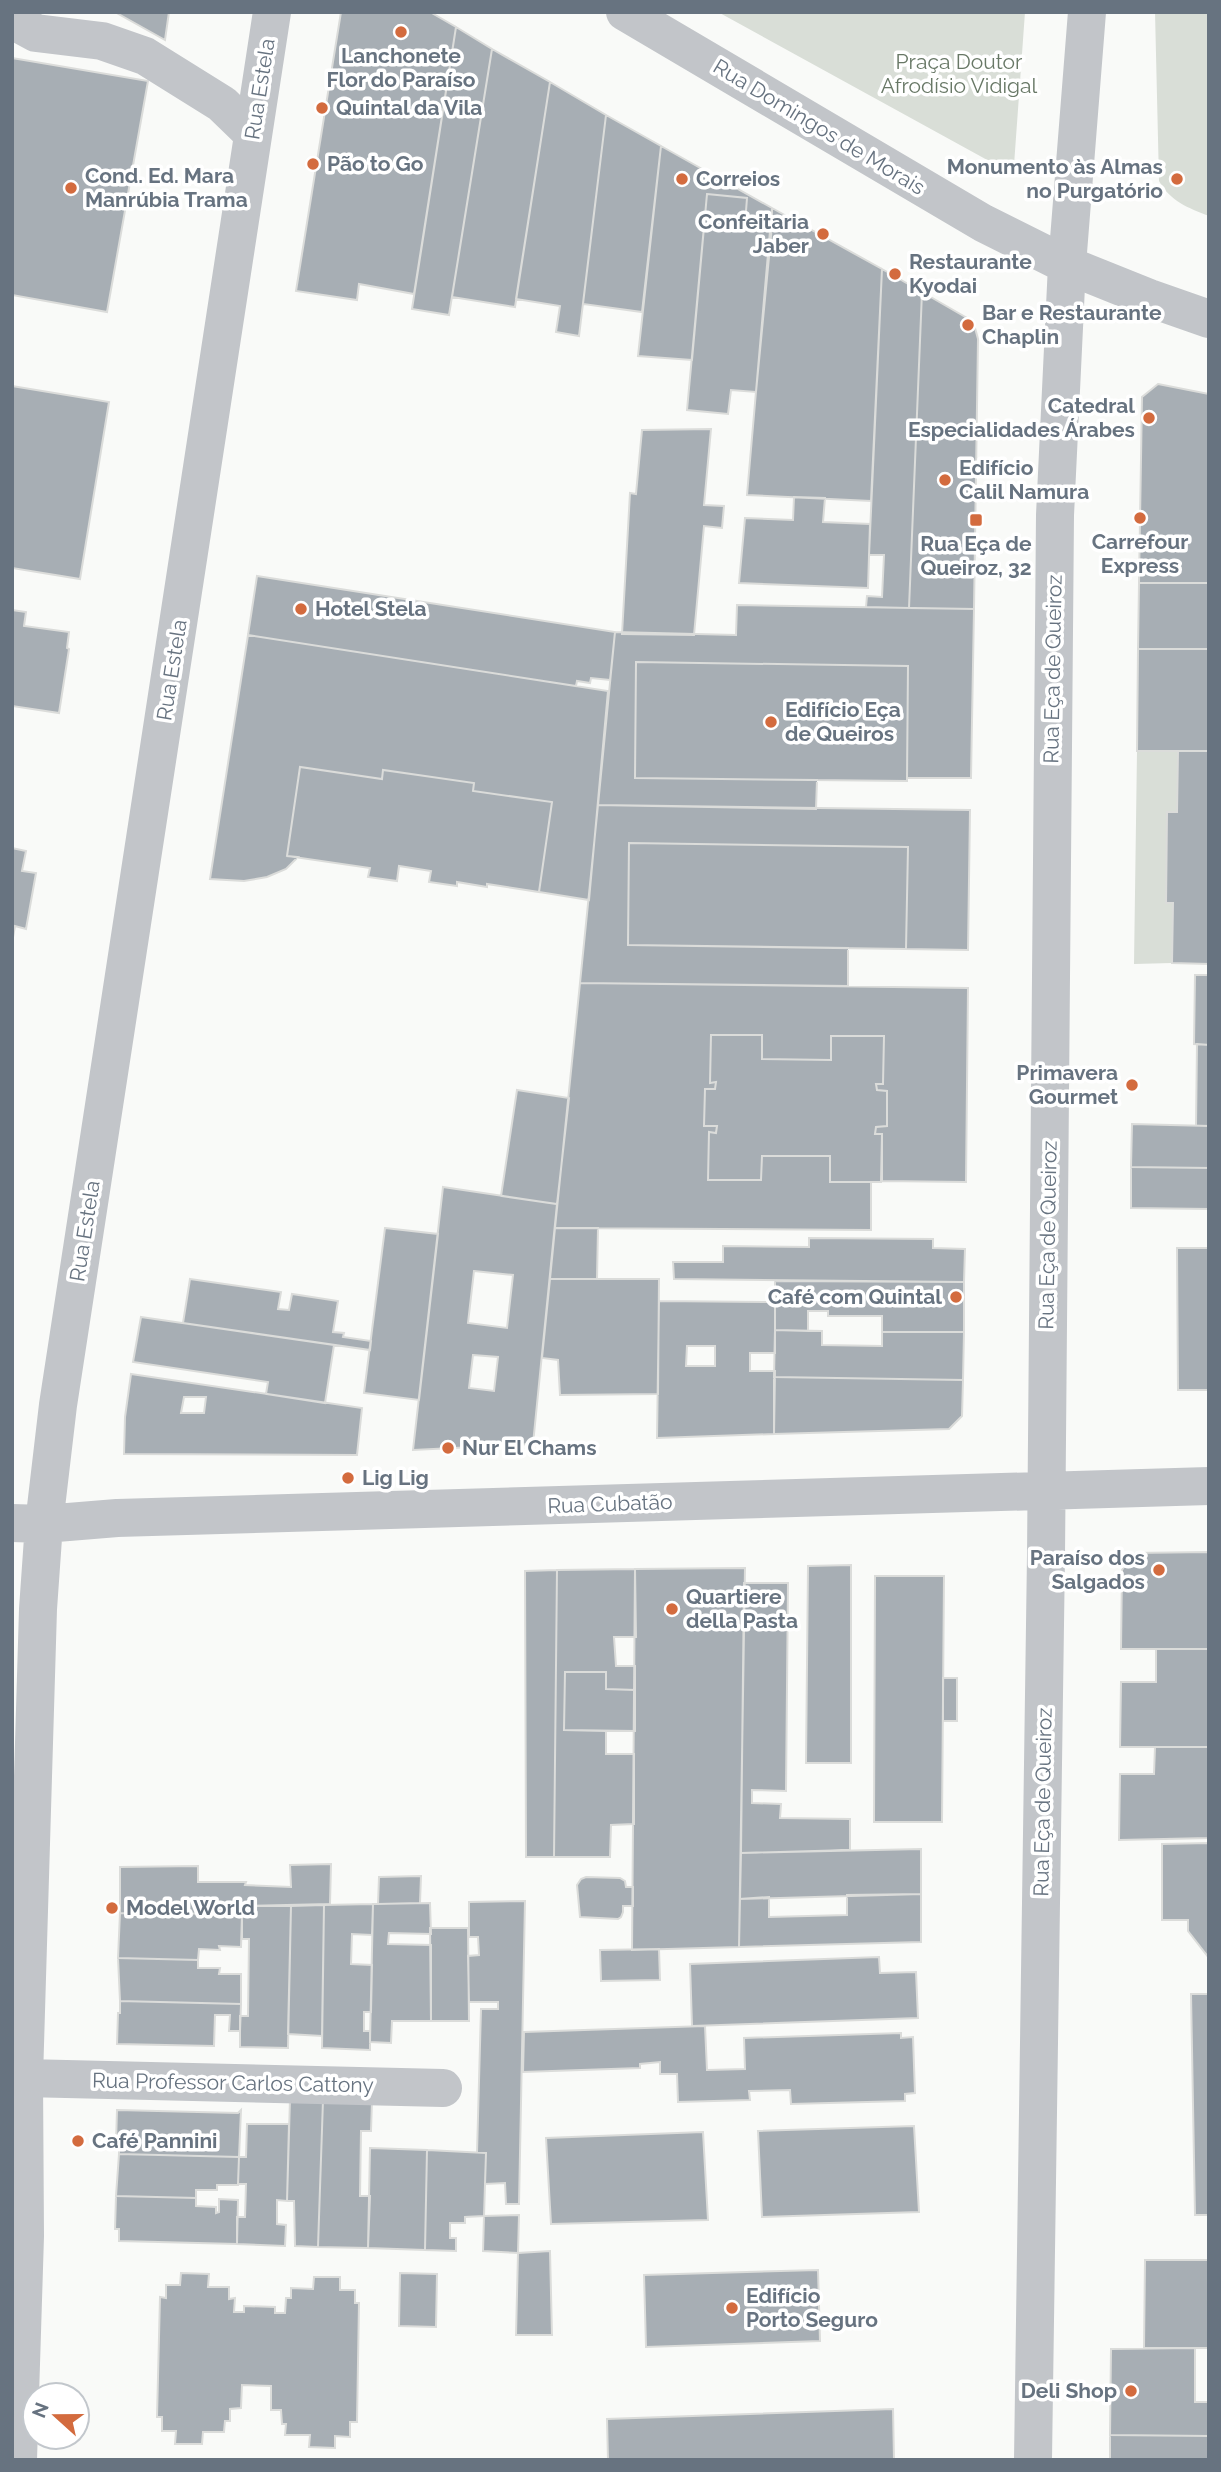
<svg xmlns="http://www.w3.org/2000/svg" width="1221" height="2472" viewBox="0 0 1221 2472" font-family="Raleway,sans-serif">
<rect width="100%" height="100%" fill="#f9faf8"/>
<path fill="#d9ded7" d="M718,12H1025L1014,165L1000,167Z
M1155,12H1209V216C1188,208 1170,201 1159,181Z
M1137,751H1178L1177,812H1167L1173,903L1172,963L1134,964Z"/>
<path fill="#a7aeb4" stroke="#dbdcda" stroke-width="2" fill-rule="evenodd" d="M115,12H169L165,40Z
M341,12H430L456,27L414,294L359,284L357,300L296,291Z
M456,27L492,49L449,315L412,309Z
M492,49L550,82L515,307L452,297Z
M12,58L148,81L107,312L12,295Z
M550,82L606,115L579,336L556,332L560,306L516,299Z
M606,115L661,146L642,312L583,304Z
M661,146L772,208V226L745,224L747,198L707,194L692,360L638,356Z
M707,194L747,198L745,224L772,226L756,392L731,390L728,414L687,410Z
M772,208L882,269L871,501L747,495Z
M882,269L922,292L909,608L866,607L867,596L882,597L884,555H869Z
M922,292L967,318L975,328L978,339L974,609L909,608Z
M1158,384L1209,394V583H1139L1142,397Z
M12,386L109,402L80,579L12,568Z
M711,429L704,505L724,506L722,528L704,526L694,635L622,634L630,493L636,494L642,430Z
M794,497L825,498L823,522L870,524L868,588L739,583L745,518L793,520Z
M257,576L615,632L610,680L591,678L590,683L577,681L576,686L248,635Z
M1139,583H1209V649H1138Z
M737,605L974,609L971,778H907L908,666L636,662L635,778L817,780L816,809L598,805L615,632L736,635Z
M12,610L26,612L24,626L69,632L67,648L69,649L59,713L12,706Z
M248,635L608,691L589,900L539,892L552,802L473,791L474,783L383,770L382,779L300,767L287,856L298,857L286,869L267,877L244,881L210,879Z
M1138,649H1209V751H1137Z
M636,662L908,666L907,781L635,778Z
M1178,751H1209V964L1172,963L1173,903H1166L1167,812H1177Z
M300,767L382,779L383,770L474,783L473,791L552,802L539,892L487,884V887L457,882V886L429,882L431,871L399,866L397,881L368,877L370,868L287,856Z
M598,805L970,810L968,950L906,949L908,847L629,843L628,945L848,948V986L580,983Z
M629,843L908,847L906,949L628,945Z
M12,848L26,851L22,871L36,873L26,929L15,926L12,943Z
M1195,975H1209V1045L1194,1044Z
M580,983L968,988L966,1182L882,1181V1134H875L876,1127L887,1126V1091L877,1090L876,1084H883L884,1036H831V1060L762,1059V1035H711L710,1083L716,1082L715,1089H705L704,1126H717L716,1133L709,1132L708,1180H761L762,1156H830V1182H871V1230L555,1228Z
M711,1035H762V1059L831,1060V1036H884L883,1084H876L877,1090L887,1091V1126L876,1127L875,1134H882L881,1182H830V1156H762L761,1180H708L709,1132L716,1133L717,1126H704L705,1089H715L716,1082L710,1083Z
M1197,1044L1209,1045V1126H1196Z
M517,1090L569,1098L557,1204L501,1196Z
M1132,1124L1209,1126V1168L1131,1167Z
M1131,1167L1209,1168V1209L1131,1208Z
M443,1187L557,1204L533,1444L413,1450ZM474,1271L513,1275L507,1328L468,1323ZM473,1355L498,1357L494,1391L469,1388Z
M385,1228L438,1234L419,1400L364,1393Z
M555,1228H598L597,1279H550Z
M809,1238L933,1239V1248L965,1249L964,1282L674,1279L673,1262H723V1246L809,1247Z
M1177,1248H1209V1390H1178Z
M190,1279L281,1292L278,1309L289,1310L292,1294L338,1301L333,1332L344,1333L343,1337L371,1341L370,1350L183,1323Z
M550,1279H659L658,1394L560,1395L558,1360L542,1358Z
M775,1281L964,1282V1332H882V1316H828V1311H808V1331L775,1330Z
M659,1301L775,1302V1353H750V1371H775L774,1434L657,1438ZM687,1346H715V1366H686Z
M141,1317L334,1345L325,1403L266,1394L268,1382L133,1362Z
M775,1330L822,1331V1345L882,1346V1332H964L963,1380L774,1377Z
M131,1374L362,1408L357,1455L124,1454L125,1417ZM184,1397H206L204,1413H181Z
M774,1377L963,1380L962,1416L949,1429L774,1434Z
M1209,1552V1649H1121L1122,1570L1133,1553Z
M851,1565V1763H806L808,1566Z
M745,1568L739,1947L632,1950L635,1569Z
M635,1569L636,1637H614L616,1666H635V1690L606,1689V1672H565L564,1730L606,1731V1754H634V1824L611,1825L610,1857H554L557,1570Z
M557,1570L554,1857H526L525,1571Z
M875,1576H944L942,1822H874Z
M744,1583H788L786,1791L752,1790V1803L781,1804L780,1818L850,1819V1850L741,1853Z
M1156,1649H1209V1747H1120L1121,1682H1156Z
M565,1672H606V1689L635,1690V1731L564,1730Z
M943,1678H957V1721H943Z
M1155,1747H1209V1838L1119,1840L1120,1774H1154Z
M1209,1843V1958L1188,1931V1920H1162V1844Z
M921,1849V1894L740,1899L741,1853Z
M331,1864L330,1904L242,1906V1914L120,1913V1867L198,1866V1882H246L245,1885L291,1887L290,1865Z
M421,1876L420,1903L378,1904L379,1877Z
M586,1877L620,1878L625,1881L626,1887H633V1906H623V1912L621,1917L618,1919L580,1917L577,1885L581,1879Z
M921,1894V1942L739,1947L740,1899L769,1897V1917L847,1915V1895Z
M525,1901L519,2204H506L505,2183L485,2184L486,2153H477L481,2009H498V2002H469L468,1956L479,1955L478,1937H469V1902Z
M430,1903L431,1934L389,1933L388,1944L431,1945V2021H392L391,2043L370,2042L373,1904Z
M373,1904L372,1935L352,1934L351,1964L372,1965L371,2012H364V2031H370V2050L322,2048L324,1905Z
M324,1905L322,2036L288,2034L291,1906Z
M242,1906H291L288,2048L240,2047V2016H248L249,1939H242Z
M120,1913L242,1914L241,1947L219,1946L220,1950L199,1949L198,1960L118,1958Z
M430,1928H468L469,2021H431Z
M659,1949L660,1980L601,1981L600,1950Z
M879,1957L880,1973L916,1972L918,2018L692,2026L690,1964Z
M118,1958L198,1960V1968H220L219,1974H241V2004L120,2001Z
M1191,1994H1209V2215H1195Z
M120,2001L241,2004L240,2031H229L230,2015H215L214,2046L117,2044L118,2013H120Z
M705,2026L707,2070L745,2069L744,2038L901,2033V2038L913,2037L915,2093L905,2094V2101L791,2104L790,2090L749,2091L750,2100L678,2102L677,2074H660V2062L640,2064V2068L523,2072L524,2032Z
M290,2099L323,2100L318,2247L295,2246L294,2201H287Z
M323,2100L372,2101L371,2131H361L360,2196H370L368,2248L318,2247Z
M117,2110L238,2113L241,2110L239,2157L119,2154V2142L116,2143Z
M247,2124H289L287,2201L277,2200V2224L286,2225L285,2246L237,2244V2217H245L246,2184H238L239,2157H246Z
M914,2126L919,2212L762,2217L758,2131Z
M703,2132L708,2220L551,2224L546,2138Z
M370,2148L427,2150L425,2250L368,2248Z
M427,2150L486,2153L484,2216L465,2217V2223H450V2238H456V2251L425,2250Z
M119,2154L239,2157L238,2185H217V2190H196V2198L116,2196Z
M116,2196L196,2198V2206L216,2207V2213L219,2212V2199L238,2200L237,2244L119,2241V2229H115Z
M519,2215L518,2253L483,2251L484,2216Z
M550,2251L552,2335H516L518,2253Z
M1145,2260H1209V2348H1144Z
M818,2270L820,2341L646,2347L644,2275Z
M181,2273L209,2274L208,2287H229V2299L235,2298L234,2312H244V2306L275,2307V2313H285L286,2298H291V2288L313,2289L314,2277H340V2290H355V2303H359L357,2422H350V2437L335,2436V2448L309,2447L310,2435H285L286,2424H282L281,2410H271V2386L242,2385L241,2408L230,2409V2421H225L224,2432H203L202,2444H175L176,2431H162V2417H157L160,2297L166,2298V2285H180Z
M400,2273L437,2274L436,2327L399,2326Z
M1195,2348V2402H1209V2436L1110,2435L1111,2349Z
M893,2409L894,2460H608L607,2419Z
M1110,2435L1209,2436V2460H1110Z"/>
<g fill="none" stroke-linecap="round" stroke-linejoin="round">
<path stroke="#c2c5c9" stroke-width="38" d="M625,12L983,223L1067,265L1149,298L1209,319
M12,20L36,33L102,41L145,56L222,104L253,134
M12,1523L44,1524L117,1518L1209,1486
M24,2078L443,2088
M18,2460L25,2236L24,2078L38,1609L44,1524L58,1405L272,12
M1033,2460L1046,1555L1055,515L1067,265L1087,12"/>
</g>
<g fill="#d36b3e" stroke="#fff" stroke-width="2.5">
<circle cx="401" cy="32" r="7"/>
<circle cx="322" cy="108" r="7"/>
<circle cx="313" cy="164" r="7"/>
<circle cx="682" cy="179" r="7"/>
<circle cx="1177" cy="179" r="7"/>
<circle cx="71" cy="188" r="7"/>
<circle cx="823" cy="234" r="7"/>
<circle cx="895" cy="274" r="7"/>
<circle cx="968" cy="325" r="7"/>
<circle cx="1149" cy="418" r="7"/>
<circle cx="945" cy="480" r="7"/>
<circle cx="1140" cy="518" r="7"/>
<rect x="969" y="513" width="14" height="14" rx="3.5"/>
<circle cx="301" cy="609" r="7"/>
<circle cx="771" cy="722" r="7"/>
<circle cx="1132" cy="1085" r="7"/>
<circle cx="956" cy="1297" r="7"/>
<circle cx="448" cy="1448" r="7"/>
<circle cx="348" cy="1478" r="7"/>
<circle cx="1159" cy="1570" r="7"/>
<circle cx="672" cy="1609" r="7"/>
<circle cx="112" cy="1908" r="7"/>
<circle cx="78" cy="2141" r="7"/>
<circle cx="732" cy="2308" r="7"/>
<circle cx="1131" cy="2391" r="7"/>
</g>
<g text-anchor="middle" stroke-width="7" stroke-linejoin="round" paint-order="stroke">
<g font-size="21" font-weight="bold" fill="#677380" stroke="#fff" text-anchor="start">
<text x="401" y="63" text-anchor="middle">Lanchonete<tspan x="401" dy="24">Flor do Paraíso</tspan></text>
<text x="336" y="115">Quintal da Vila</text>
<text x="327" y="171">Pão to Go</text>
<text x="1163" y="174" text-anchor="end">Monumento às Almas<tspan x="1163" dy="24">no Purgatório</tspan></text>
<text x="85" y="183">Cond. Ed. Mara<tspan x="85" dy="24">Manrúbia Trama</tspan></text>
<text x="696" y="186">Correios</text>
<text x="809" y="229" text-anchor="end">Confeitaria<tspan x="809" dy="24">Jaber</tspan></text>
<text x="909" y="269">Restaurante<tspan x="909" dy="24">Kyodai</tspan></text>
<text x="982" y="320">Bar e Restaurante<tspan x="982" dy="24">Chaplin</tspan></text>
<text x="1135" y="413" text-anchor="end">Catedral<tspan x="1135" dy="24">Especialidades Árabes</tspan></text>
<text x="959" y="475">Edifício<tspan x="959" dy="24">Calil Namura</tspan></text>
<text x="1140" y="549" text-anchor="middle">Carrefour<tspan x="1140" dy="24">Express</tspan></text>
<text x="976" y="551" text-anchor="middle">Rua Eça de<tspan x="976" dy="24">Queiroz, 32</tspan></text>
<text x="315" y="616">Hotel Stela</text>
<text x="785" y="717">Edifício Eça<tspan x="785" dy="24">de Queiros</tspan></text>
<text x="1118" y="1080" text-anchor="end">Primavera<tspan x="1118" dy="24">Gourmet</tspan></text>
<text x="942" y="1304" text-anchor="end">Café com Quintal</text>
<text x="462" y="1455">Nur El Chams</text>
<text x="362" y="1485">Lig Lig</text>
<text x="1145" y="1565" text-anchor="end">Paraíso dos<tspan x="1145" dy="24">Salgados</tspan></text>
<text x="686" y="1604">Quartiere<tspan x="686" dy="24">della Pasta</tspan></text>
<text x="126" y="1915">Model World</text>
<text x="92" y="2148">Café Pannini</text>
<text x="746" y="2303">Edifício<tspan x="746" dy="24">Porto Seguro</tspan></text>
<text x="1117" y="2398" text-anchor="end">Deli Shop</text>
</g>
<g font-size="21" fill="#687866" stroke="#fff">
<text x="959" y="69">Praça Doutor<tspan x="959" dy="24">Afrodísio Vidigal</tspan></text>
</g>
<g font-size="21" fill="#677380" stroke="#fff">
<text transform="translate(260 89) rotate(-81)" y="7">Rua Estela</text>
<text transform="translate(819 127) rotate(31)" y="7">Rua Domingos de Morais</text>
<text transform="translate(1053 669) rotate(-89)" y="7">Rua Eça de Queiroz</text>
<text transform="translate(172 670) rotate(-81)" y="7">Rua Estela</text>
<text transform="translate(85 1231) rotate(-81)" y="7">Rua Estela</text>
<text transform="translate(1048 1235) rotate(-89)" y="7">Rua Eça de Queiroz</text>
<text transform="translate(610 1504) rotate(-2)" y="7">Rua Cubatão</text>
<text transform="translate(1043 1802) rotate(-89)" y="7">Rua Eça de Queiroz</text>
<text transform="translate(233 2083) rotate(1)" y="7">Rua Professor Carlos Cattony</text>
</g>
</g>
<rect width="1221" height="2472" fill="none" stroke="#677380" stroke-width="28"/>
<g transform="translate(56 2416) rotate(291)"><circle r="33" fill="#ffffff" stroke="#c2c7cc" stroke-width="2"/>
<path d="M0-5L12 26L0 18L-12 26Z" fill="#d36b3e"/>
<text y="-10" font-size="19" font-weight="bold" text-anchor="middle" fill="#677380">N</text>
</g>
</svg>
